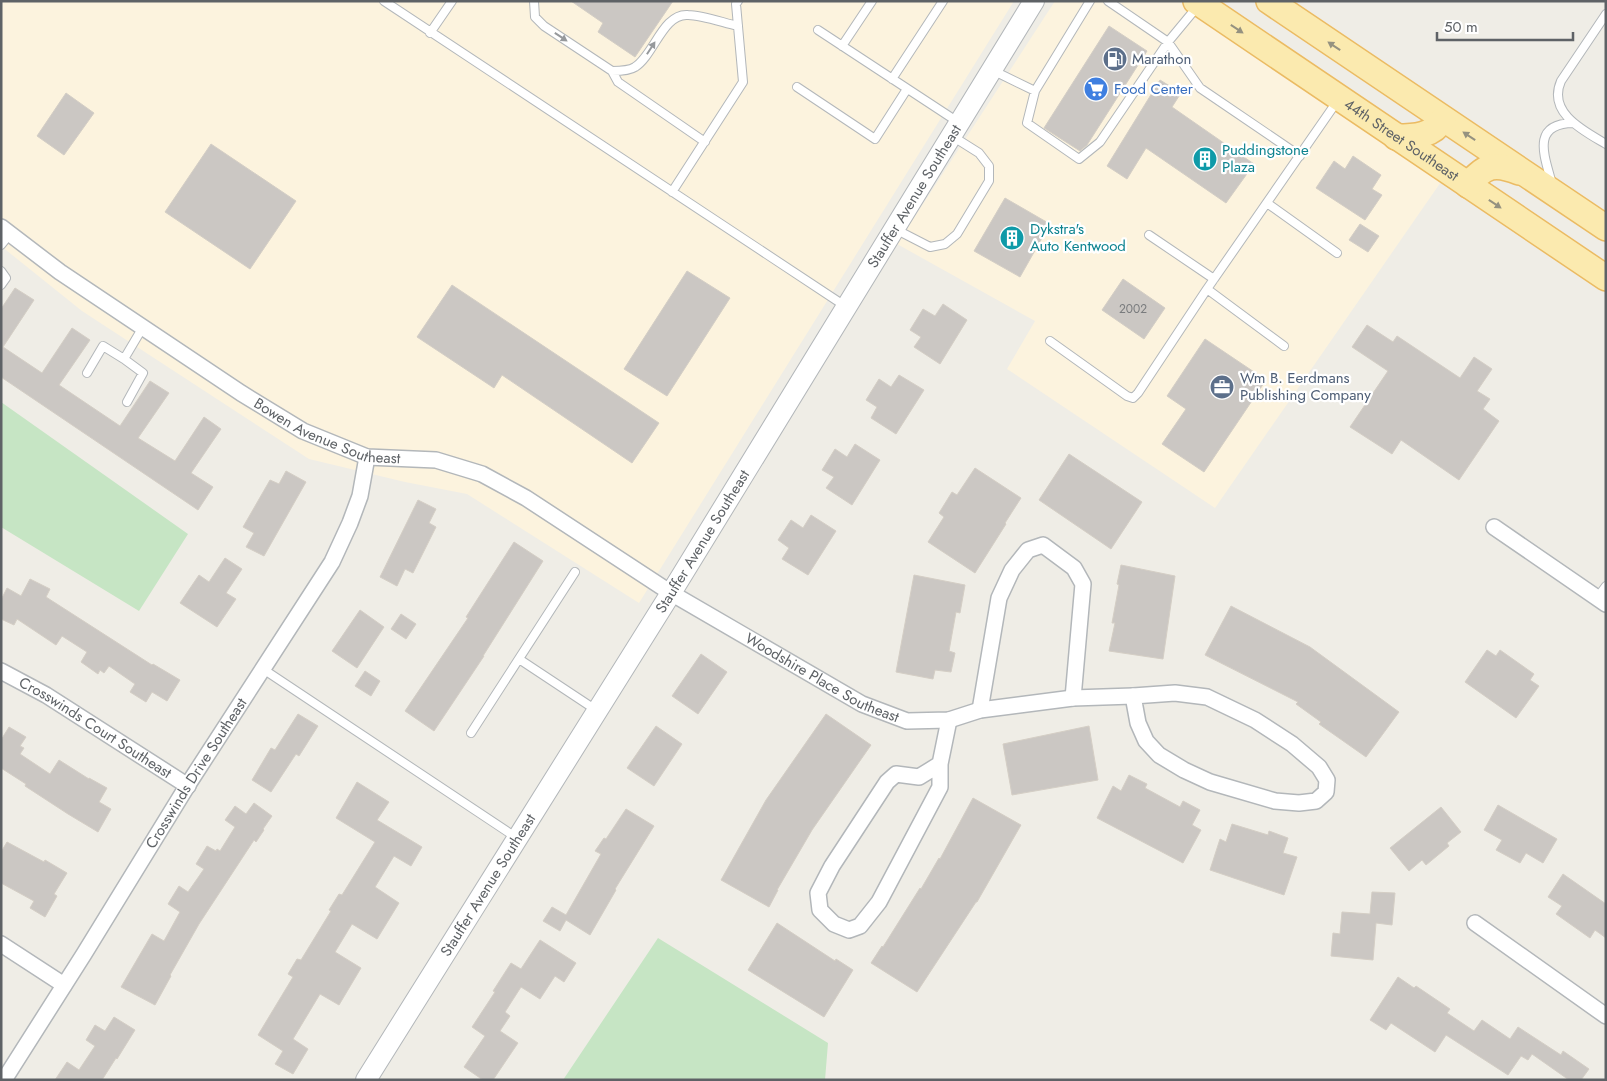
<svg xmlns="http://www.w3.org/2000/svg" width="1607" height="1081" viewBox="0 0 1607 1081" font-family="Jost,sans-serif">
<rect width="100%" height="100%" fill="#efede6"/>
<path fill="#fcf3de" d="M1,1H1014L639,603L467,494L405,482L309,459L82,311L1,246Z
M1055,1H1178L1443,179L1215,508L1007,369L1035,321L897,244Z"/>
<path fill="#c6e5c4" d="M1,402L188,534L139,611L1,527Z
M658,938L828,1043L825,1080H563Z"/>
<path fill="#cbc7c3" stroke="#d4cec5" d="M571,1H673L635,57L598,32L603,23Z
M1109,26L1147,51L1087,145L1080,151L1044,128Z
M1160,80L1181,93L1172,107L1254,164L1226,203L1146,148L1127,179L1107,166Z
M66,93L94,113L64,155L37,136Z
M211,144L296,201L250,269L165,212Z
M1353,156L1381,175L1372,189L1382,195L1365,220L1316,188L1334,161L1345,169Z
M1005,198L1050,224L1020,277L974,251Z
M1360,224L1379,236L1368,252L1349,240Z
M687,271L730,298L667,396L624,369Z
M1123,279L1165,308L1144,339L1102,310Z
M452,285L659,423L632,463L502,375L494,388L417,337Z
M15,288L34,300L3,347L42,373L72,328L90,340L59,385L120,426L150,381L169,393L138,438L175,461L204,417L221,429L191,473L213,487L198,510L1,377V309Z
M943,304L967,320L940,364L914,347L921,337L910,330L923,309L935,316Z
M1367,325L1393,342L1397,336L1460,378L1474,357L1492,369L1477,391L1490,399L1483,409L1499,421L1459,480L1401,440L1392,454L1350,427L1388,371L1352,347Z
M1205,339L1266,380L1204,472L1162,444L1186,409L1167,396Z
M899,375L924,390L896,434L871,418L877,407L866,400L879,379L891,387Z
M855,444L880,460L852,505L826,488L834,477L822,470L835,449L847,457Z
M1069,454L1142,502L1111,549L1039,500Z
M975,468L1021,498L1005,523L1006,524L975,573L928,542L944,517L939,513L952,492L957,495Z
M286,471L306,482L264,556L246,547L254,533L243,527L270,480L279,484Z
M418,500L436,509L429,523L436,527L413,573L405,569L397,586L380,577Z
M811,515L836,531L808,575L782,559L789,548L778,540L791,520L803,528Z
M514,542L543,561L483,656H484L434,731L405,711L468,618L466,617Z
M225,558L242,569L226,593L236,599L217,627L180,603L199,575L209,582Z
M1121,565L1175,576L1163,659L1109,651L1115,623H1112L1119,585L1117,584Z
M914,575L965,585L960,613L956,612L949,651L955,653L951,672L935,670L933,679L896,672Z
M30,579L50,589L46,597L152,665L153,664L180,680L167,701L152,692L146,702L130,692L135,684L109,666L104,673L100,670L98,674L81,662L87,652L62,636L56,645L17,619L14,625L1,619V600L7,588L21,596Z
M1231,606L1310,647L1399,712L1366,757L1319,724L1321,722L1296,704L1298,702L1205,655Z
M360,610L384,627L357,668L332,651Z
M401,614L416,624L406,639L391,629Z
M1487,650L1496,656L1500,650L1534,674L1530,680L1539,686L1516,718L1465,682Z
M701,654L727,672L698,714L672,696Z
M365,671L380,681L371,696L355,686Z
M298,714L318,726L299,756L296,754L271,792L252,780L271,748L275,750Z
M826,714L871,745L812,830L777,890H778L769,907L721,880L766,800Z
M656,726L682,744L654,786L627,768Z
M1089,726L1098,780L1012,795L1003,744Z
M9,727L26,737L20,746L24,748L20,754L50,774L59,760L89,779V778L107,788L99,802L111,809L98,832L68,814L25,786L26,784L1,768V740Z
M1129,775L1147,784L1145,788L1180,807L1183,801L1200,810L1192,825L1201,830L1183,863L1097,818L1113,786L1121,791Z
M357,782L389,802L377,820L422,847L411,866L394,856L375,887L399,903L377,939L352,924L335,952L361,968L339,1005L320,994L293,1039L308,1049L293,1074L275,1064L283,1051L258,1035L293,977L288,974L297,959L301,960L331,911L329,910L339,894L342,895L375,842L336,818Z
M973,798L1021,825L977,902H976L917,992L871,963L882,946L883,947L920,888L921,889L939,858L940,859Z
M254,803L272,816L263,829L264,830L256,842L254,840L199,924L170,975L171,976L155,1005L121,987L152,934L164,941L180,912L168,904L179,886L188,892L204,869L196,864L207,846L216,851L217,849L220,851L235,827L225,820L235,806L246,814Z
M1498,805L1557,839L1543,863L1526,853L1520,863L1496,850L1502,840L1484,830Z
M1441,807L1461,832L1447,843L1449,846L1426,865L1422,860L1409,871L1390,848Z
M626,809L654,826L615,889L616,890L590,935L566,920L560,931L543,921L552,907L566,915L601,854L595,851L604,838L606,839Z
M1232,824L1268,835L1269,831L1288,838L1283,853L1297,857L1284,895L1210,870L1220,839L1226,842Z
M7,842L44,862L45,860L67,873L54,894L57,896L45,917L30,908L34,901L1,883V852Z
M1563,874L1606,904V938L1595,930L1590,938L1556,914L1562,906L1548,897Z
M1372,892L1395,893L1392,925L1376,923L1373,960L1331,956L1333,933L1340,934L1342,912L1370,914Z
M777,923L835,961L836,959L853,970L824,1017L748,970Z
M540,940L576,963L564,982L555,976L540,999L521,987L505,1012L510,1016L500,1031L518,1043L493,1080H483L464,1067L485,1036L472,1027L495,992L493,991L511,963L521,969Z
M1398,977L1414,988L1416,986L1450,1009L1447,1013L1474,1031L1482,1020L1510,1039L1518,1027L1561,1055L1563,1051L1589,1069L1581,1080H1569L1532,1054L1528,1060L1521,1056L1508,1075L1446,1035L1435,1052L1391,1023L1386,1030L1370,1020Z
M114,1017L135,1030L117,1059L116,1058L102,1080H55L67,1062L79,1070L95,1046L86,1040L95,1025L105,1031Z"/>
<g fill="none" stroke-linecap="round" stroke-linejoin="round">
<defs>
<path id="service" d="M384,1L845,306
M534,1L535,17L544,26L612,71L618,82L705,142
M1108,1L1168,42L1200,88L1300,156
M1606,14L1561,81C1547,113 1584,131 1606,144
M818,30L958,122
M430,33L452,1
M842,46L872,1
M992,70L1035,91L1090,1
M612,71C619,71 629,71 635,67C654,55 663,13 688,15C702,15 724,23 738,26
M892,79L943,1
M797,87L875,139L907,89
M1035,91L1027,123L1079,159L1100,142L1168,42L1197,7
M1552,184C1545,157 1530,124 1573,123
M672,192L743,82L736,4L738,1
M1267,203L1337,253
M895,229L930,247L945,244L957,234L989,181V166L979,153L952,136
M1149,235L1214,279
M1,245L10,234
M1,271L6,278L1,285
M1050,341L1127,396L1133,398L1138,393L1207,289
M1284,346L1207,289L1338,100
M124,359L143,373L127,402
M87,373L103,346L124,359L143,327
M1597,598L1606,586
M519,659L596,710
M263,669L517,838
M471,733L575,572"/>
<g id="minor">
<path id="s1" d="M1,227L60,272L241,393L303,431L367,457L436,460L482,474L526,498L671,593L862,704L907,721L949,720L980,710L1073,698L1133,696"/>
<path d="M1494,527L1606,604"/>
<path id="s2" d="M1,671L46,695L188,786"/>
<path d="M1175,693L1207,697L1255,720L1292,744L1319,767L1327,780L1326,792L1316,801L1299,803L1275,801L1210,782L1184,770L1159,755L1146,741L1138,723L1133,696Z"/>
<path d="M980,710L999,598L1012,570L1028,550L1043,545L1074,568L1083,584L1073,698"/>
<path d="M940,764L919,777L896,774L887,782L832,866L818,893L820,910L834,924L849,930L860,926L879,902L940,787V764L949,720"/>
<path d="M1475,923L1606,1016"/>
<path d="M1,944L64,985"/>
<path id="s3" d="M4,1080L84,954L189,783L332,562L350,523L360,496L367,457"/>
</g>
<g id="tertiary">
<path id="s4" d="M366,1080L671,593L1034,1"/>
</g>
<g id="primary">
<path id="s5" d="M1196,1L1606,278"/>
<path d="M1269,1L1606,228"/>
<path d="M1396,137C1415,137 1433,136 1443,119"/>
<path d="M1468,185C1485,165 1494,162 1519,172"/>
</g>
</defs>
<use href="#service" stroke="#b3b7ba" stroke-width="10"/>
<use href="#minor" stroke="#b3b7ba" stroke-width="18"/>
<use href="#tertiary" stroke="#b3b7ba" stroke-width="22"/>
<use href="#primary" stroke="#ebbb63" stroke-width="28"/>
<use href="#service" stroke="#fff" stroke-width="8"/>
<use href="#minor" stroke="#fff" stroke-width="15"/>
<use href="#tertiary" stroke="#fff" stroke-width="20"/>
<use href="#primary" stroke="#fbeaaf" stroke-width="25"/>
</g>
<defs><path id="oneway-solid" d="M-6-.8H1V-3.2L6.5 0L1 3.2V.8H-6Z" transform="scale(1.25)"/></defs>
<g fill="#959280">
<use href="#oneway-solid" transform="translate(1237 29) rotate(34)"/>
<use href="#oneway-solid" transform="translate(1334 46) rotate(-146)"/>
<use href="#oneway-solid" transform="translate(1469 136) rotate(-146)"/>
<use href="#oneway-solid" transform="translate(1495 204) rotate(34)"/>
</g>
<g fill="#96999c">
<use href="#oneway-solid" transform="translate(561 37) rotate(34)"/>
<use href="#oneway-solid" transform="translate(651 48) rotate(-57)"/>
</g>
<defs>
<symbol id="fuel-disc" viewBox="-11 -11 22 22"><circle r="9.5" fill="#5c6f8a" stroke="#fff"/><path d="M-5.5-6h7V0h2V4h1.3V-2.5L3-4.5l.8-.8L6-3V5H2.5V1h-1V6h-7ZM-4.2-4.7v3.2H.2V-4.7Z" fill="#fff"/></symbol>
<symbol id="supermarket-disc" viewBox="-11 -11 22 22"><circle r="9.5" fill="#3f7fe0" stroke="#fff"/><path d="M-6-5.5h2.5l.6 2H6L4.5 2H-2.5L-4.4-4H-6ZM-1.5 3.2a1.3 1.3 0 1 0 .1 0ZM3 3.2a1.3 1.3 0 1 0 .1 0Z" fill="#fff"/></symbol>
<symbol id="building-disc" viewBox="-11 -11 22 22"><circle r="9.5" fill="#0f9aa8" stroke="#fff"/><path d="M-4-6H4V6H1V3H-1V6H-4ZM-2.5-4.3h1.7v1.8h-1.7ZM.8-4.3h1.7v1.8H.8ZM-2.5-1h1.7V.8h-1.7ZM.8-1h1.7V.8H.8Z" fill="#fff"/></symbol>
<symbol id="office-disc" viewBox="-11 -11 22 22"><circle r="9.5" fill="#5c6f8a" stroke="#fff"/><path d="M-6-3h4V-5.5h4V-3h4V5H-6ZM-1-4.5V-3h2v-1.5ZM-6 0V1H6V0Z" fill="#fff"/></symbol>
</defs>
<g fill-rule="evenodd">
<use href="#fuel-disc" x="1101" y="45" width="28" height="28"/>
<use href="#supermarket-disc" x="1082" y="75" width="28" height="28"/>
<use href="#building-disc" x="1191" y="145" width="28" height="28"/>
<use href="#building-disc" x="998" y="224" width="28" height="28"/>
<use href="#office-disc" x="1208" y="373" width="28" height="28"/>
</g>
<g text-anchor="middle" stroke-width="4.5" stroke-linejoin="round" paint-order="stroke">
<g font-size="12" fill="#797b7d">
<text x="1133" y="313">2002</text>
</g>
<g font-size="15" fill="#4e5e75" stroke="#fff" text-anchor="start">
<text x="1132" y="64">Marathon</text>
<text x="1240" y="383">Wm B. Eerdmans<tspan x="1240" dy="17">Publishing Company</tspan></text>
</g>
<g font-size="15" fill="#366cbe" stroke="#fff" text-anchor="start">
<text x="1114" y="94">Food Center</text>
</g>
<g font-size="15" fill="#5e6266" stroke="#fff">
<text dy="5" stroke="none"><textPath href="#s5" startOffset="248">44th Street Southeast</textPath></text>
<text dy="5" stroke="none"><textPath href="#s4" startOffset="1040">Stauffer Avenue Southeast</textPath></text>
<text dy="5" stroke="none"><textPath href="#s1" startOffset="388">Bowen Avenue Southeast</textPath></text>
<text dy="5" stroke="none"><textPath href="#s4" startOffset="635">Stauffer Avenue Southeast</textPath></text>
<text dy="5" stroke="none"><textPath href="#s1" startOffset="948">Woodshire Place Southeast</textPath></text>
<text dy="5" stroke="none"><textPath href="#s2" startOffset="110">Crosswinds Court Southeast</textPath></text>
<text dy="5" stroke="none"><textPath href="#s3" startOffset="362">Crosswinds Drive Southeast</textPath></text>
<text dy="5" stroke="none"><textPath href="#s4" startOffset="230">Stauffer Avenue Southeast</textPath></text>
</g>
<g font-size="15" fill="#0d838f" stroke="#fff" text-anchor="start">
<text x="1222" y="155">Puddingstone<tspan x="1222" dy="17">Plaza</tspan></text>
<text x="1030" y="234">Dykstra's<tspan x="1030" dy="17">Auto Kentwood</tspan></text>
</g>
</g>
<rect width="1607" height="1081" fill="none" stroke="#5e6266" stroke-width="5"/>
<path d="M1437 32v8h136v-8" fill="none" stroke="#5e6266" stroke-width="2.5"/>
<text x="1444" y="32" font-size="15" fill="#5e6266" stroke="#ffffff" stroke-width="4" paint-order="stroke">50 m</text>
</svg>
